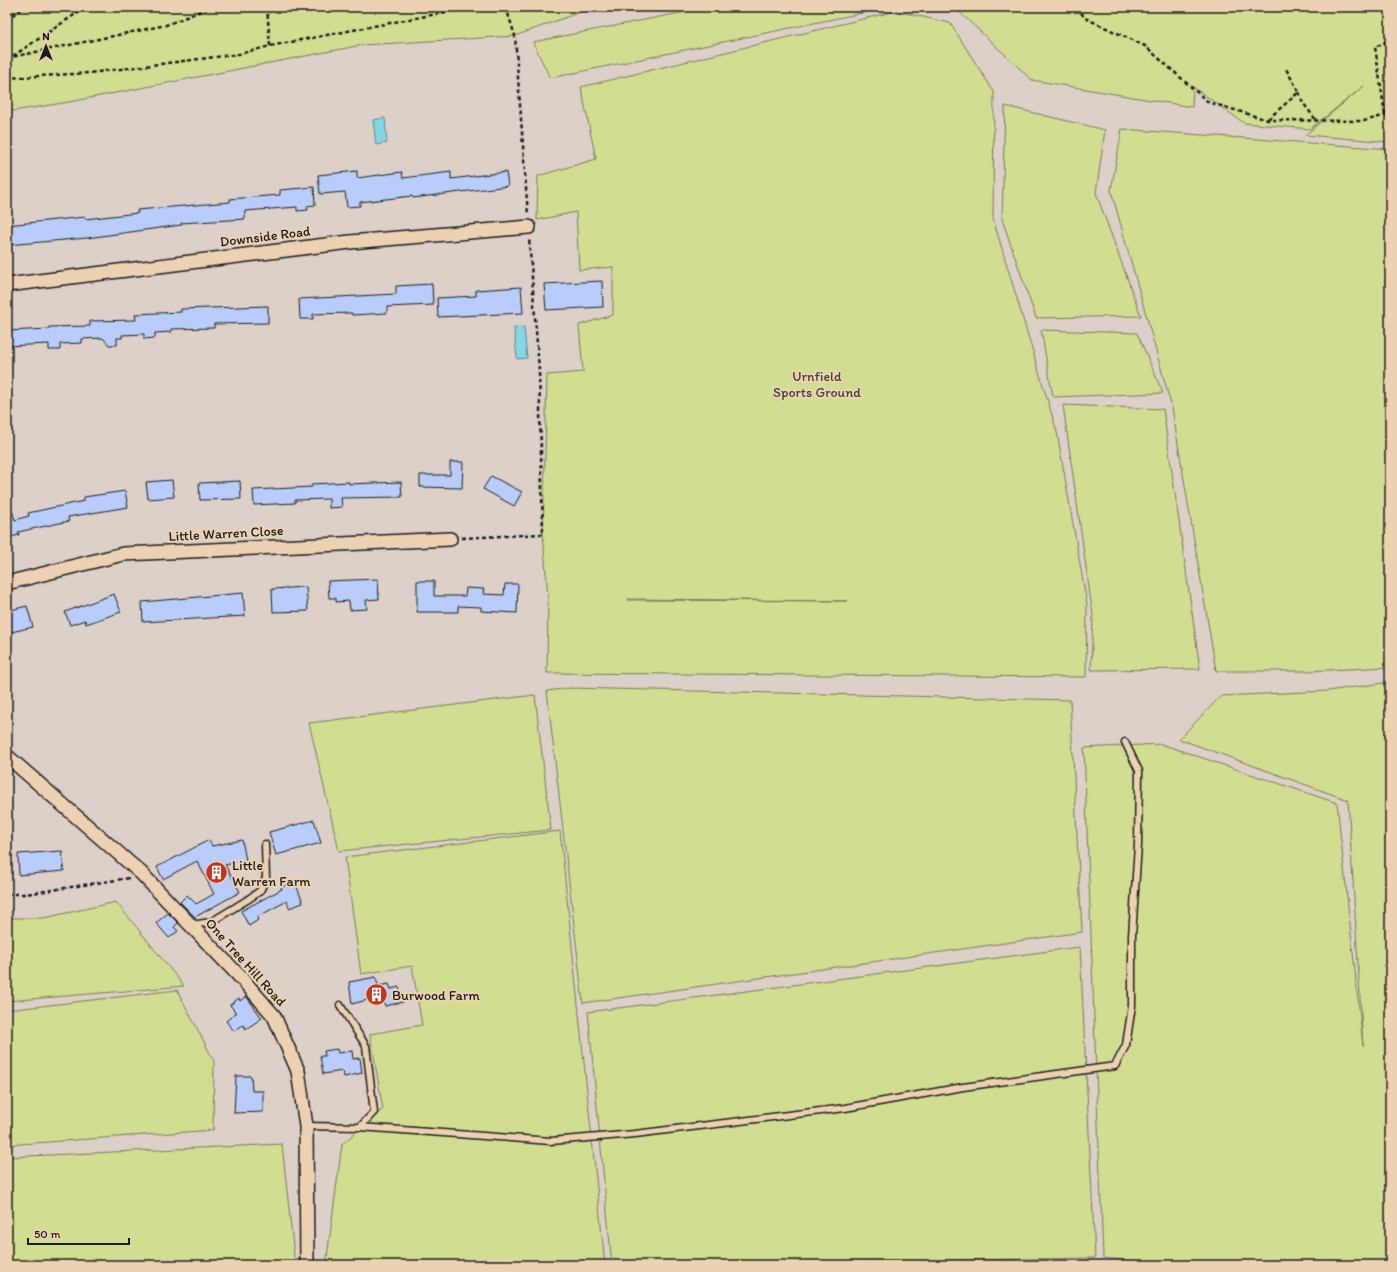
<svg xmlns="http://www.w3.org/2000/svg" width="1397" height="1272" viewBox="0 0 1397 1272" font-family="Itim,sans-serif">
<rect width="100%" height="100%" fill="#dcd0c9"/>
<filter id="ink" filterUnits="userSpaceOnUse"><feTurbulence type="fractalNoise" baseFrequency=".025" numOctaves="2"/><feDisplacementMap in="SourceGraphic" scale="8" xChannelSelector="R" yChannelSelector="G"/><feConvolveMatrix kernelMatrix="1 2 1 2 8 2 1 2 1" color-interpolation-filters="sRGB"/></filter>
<g filter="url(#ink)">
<path fill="#d1dd90" stroke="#767c56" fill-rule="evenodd" d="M7,7H594L515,36L362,45L69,102L7,112Z
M710,7H891L550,78L533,42Z
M954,7H1390V142L1305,135L1364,86L1310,129L1244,123L1193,87L1192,107L1032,80Z
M896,11L950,23L994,92L993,219L1057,432L1087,604L1086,677L547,673L548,599L543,534L547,375L583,372L579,325L613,315V267L579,270L576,212L537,220L538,176L596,159L581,87ZM628,599L847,601L628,600Z
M1005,106L1105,130L1096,193L1141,316L1036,318L1002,219Z
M1122,129L1390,149V667L1307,671H1216L1172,408L1111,190Z
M1041,330L1137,333L1163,393L1053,397Z
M1063,405L1163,409L1200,669L1091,670L1093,616Z
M1390,682V1265H1172L1103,1258L1084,748L1161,744L1337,803L1363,1046L1348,800L1179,739L1221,696L1328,691Z
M570,688L1070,700L1082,932L583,1003L547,691Z
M535,695L551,830L339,851L309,723Z
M560,831L605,1265H326L342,1144L383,1109L370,1034L422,1025L412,966L361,974L345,857Z
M116,902L184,986L7,1001V918H44Z
M1080,947L1095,1258L612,1265L588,1012Z
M177,990L214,1061L213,1130L7,1145V1010Z
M282,1144L295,1265H7V1157Z
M1097,1262L1133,1265H1058Z"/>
<path fill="#85d6e0" stroke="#5b8c92" d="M385,118L387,143L376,145L373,120Z
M524,327L527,358L517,359L514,328Z"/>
<path fill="#b8cdfc" stroke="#1c1c1c" d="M357,171V178L402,172L403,178L451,172V179L506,172L508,186L413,198L412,196L360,202V206L347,207L345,192L320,194L318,175Z
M314,187L315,205L307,206L308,210L297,211V207L245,211V219L181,223V225L87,238L7,245V225L85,217V219L138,213L137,210L230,202V199L280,195V190Z
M602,281L603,307L546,310L544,284Z
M432,284L433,305L387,307V313L352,315V313L313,314V319H300L299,299L396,294V286Z
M521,287L523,313L438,317L437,298L476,296V290Z
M268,306V323L214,324V328L171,329V332L155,333V338L144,339V334L122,335V338H117V345H109L103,338L82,339V343L60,344V350H49V344L7,346V331L49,329V327L90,326V321L136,320L135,314L181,312V309Z
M450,462H463L462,488L420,487V475H450Z
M491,476L522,492L514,506L483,489Z
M172,480L174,497L148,499L146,482Z
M240,481L241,499L200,500L199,483Z
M349,482V484L401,482L402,497L341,498L342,507L329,508V499L295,500V503L254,505L253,490L312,487V484Z
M125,491L128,507L68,517L69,521L18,532L19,535L7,538V505L10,504L15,520L29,516L28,513L84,501V497Z
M378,579L379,599L366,600L367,609L350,610L349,601L336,602V598H329L328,581Z
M417,581H434V596H465L466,588L484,589L483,594L504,595L505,584H518L517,613L481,611V607L458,606V612H417Z
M306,587L308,611L273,612L272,589Z
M243,593L245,616L143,622L142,602Z
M114,594L121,612L86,624L85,620L70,625L65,612Z
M27,606L33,627L7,633V611Z
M314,820L321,843L276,855L269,832Z
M209,840L212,846L242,840L246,860L225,865L240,892L195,917L180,902L187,895L196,904L214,894L197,861L163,879L157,867Z
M62,851L64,871L19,875L18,854Z
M295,882L303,903L289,908L287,901L257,917L258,920L249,926L241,911L282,889L281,887Z
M168,913L178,923L174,927L178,931L169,938L156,923Z
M376,977L378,986L389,984L391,989L399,987L403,1002L385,1006L382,996L352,1004L349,982Z
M246,996L262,1018L246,1029L243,1025L234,1031L226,1021L236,1013L230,1005L239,998L240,1001Z
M337,1049L338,1053L352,1051L353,1059L360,1058L362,1073L344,1077L343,1071L323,1074L320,1056H325L324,1051Z
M236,1076H251L252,1091H263V1112L234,1113Z"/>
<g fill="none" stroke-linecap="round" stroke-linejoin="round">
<defs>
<path id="service" d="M191,925L211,922L247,900L260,891L266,878L265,844
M306,1126L360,1127L374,1112L366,1046L340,1005
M360,1127L551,1141L635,1134L845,1108L963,1087L1115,1066L1126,1045L1132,1006V936L1138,845L1139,771L1125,742"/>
<path id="minor" d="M7,285L350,242L529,227
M7,583L123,554L450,539
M7,756L141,873L243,980L274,1016L298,1071L306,1126L307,1265"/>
</defs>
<use href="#service" stroke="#1c1c1c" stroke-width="9"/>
<use href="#minor" stroke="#1c1c1c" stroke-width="16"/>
<path stroke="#1c1c1c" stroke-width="2.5" stroke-dasharray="4 3" stroke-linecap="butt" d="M267,7L270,46
M449,7L452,11
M506,7L515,36L528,215
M1077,7L1085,18L1145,46L1208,102L1268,120L1364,121L1390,114
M268,11L285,7
M7,19L24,7
M13,56L86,7
M7,58L166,25L211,7
M7,78L89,73L239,54L270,46L452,11L487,7
M1299,92L1303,103L1316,120
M1385,114L1375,47L1390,40
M1268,119L1299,92L1286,69
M462,538L543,534L539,370L529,238
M7,894H26L129,878"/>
<use href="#service" stroke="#ecd2b3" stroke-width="6"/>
<use href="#minor" stroke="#ecd2b3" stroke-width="13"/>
</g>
</g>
<defs>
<symbol id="building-disc" viewBox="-11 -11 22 22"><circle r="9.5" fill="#c8321e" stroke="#ecd2b3"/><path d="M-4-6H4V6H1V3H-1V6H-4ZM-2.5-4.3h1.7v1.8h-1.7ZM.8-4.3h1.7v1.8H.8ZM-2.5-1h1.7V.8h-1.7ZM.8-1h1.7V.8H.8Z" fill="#fff"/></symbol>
</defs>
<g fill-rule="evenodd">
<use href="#building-disc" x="204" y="860" width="25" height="25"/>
<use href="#building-disc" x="364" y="982" width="25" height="25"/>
</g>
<g text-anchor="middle" stroke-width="4" stroke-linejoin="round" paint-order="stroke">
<g font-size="14" fill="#1c1c1c" stroke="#ecd2b3">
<text transform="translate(265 236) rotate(-7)" y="5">Downside Road</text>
<text transform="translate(226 533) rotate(-3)" y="5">Little Warren Close</text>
<text transform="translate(246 962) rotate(48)" y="5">One Tree Hill Road</text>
</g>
<g font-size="14" fill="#404333" stroke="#ecd2b3">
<text x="817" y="381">Urnfield<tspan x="817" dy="16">Sports Ground</tspan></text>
</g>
<g font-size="14" fill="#1c1c1c" stroke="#ecd2b3" text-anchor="start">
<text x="232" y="870">Little<tspan x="232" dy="16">Warren Farm</tspan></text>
<text x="392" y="1000">Burwood Farm</text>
</g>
</g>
<rect width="1397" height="1272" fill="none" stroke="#ecd2b3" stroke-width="24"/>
<rect x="12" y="12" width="1373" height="1248" fill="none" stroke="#1c1c1c" stroke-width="1.5" filter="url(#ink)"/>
<g transform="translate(46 46)" stroke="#ecd2b3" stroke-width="3" paint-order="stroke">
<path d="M0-3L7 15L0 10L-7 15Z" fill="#1c1c1c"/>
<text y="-6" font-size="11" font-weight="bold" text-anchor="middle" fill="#1c1c1c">N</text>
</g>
<path d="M28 1238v6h101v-6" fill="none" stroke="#1c1c1c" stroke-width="2"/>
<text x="34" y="1238" font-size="12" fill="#1c1c1c" stroke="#ecd2b3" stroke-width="3" paint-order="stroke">50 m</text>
</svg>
